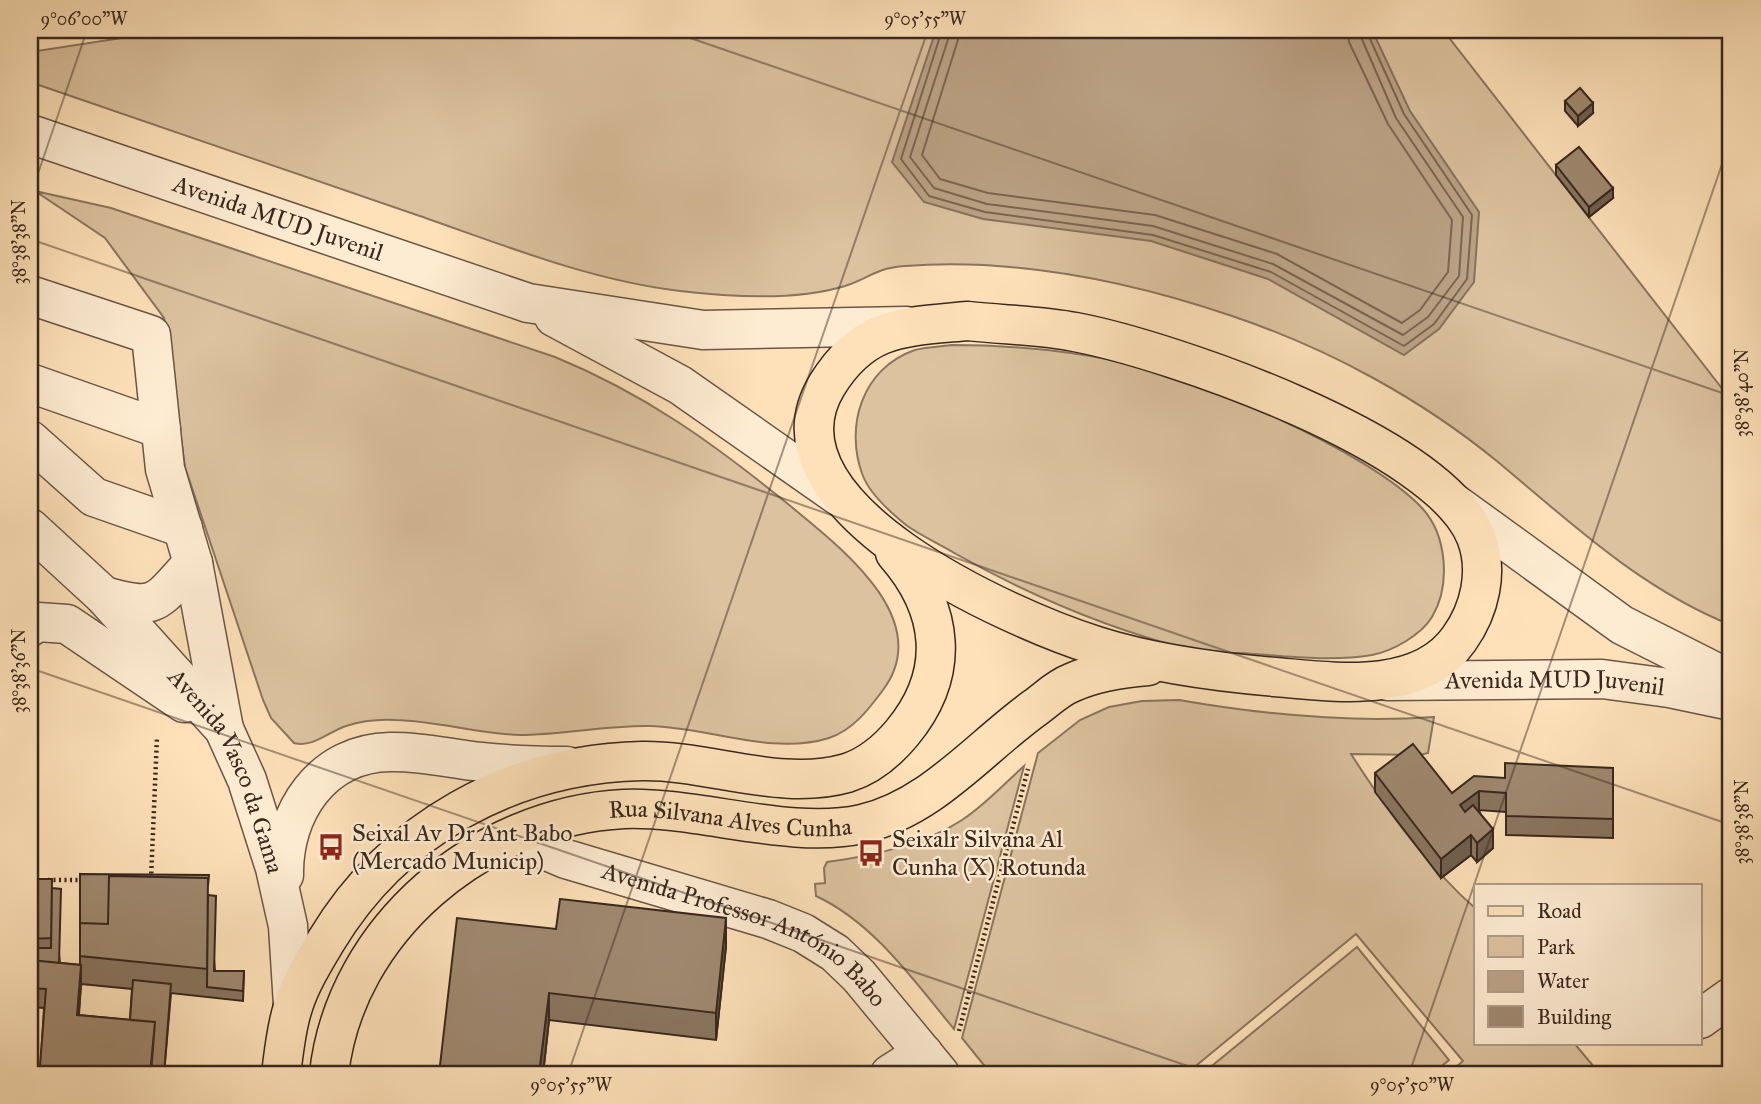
<svg xmlns="http://www.w3.org/2000/svg" width="1761" height="1104" viewBox="0 0 1761 1104" font-family="'IM FELL Great Primer',serif">
<rect width="100%" height="100%" fill="#fee1b9"/>
<filter id="stains"><feTurbulence type="fractalNoise" baseFrequency=".00286" numOctaves="4"/><feColorMatrix values="0 0 0 0 .2 0 0 0 0 .09 0 0 0 0 .02 0 0 0 .5 -.17"/></filter>
<radialGradient id="worn" r=".72"><stop offset=".6" stop-color="#630" stop-opacity="0"/><stop offset="1" stop-color="#630" stop-opacity=".3"/></radialGradient>
<path fill="#dcc29f" stroke="#8a755f" stroke-width="2" d="M174,30H1443L1731,400V625C1641,589 1571,523 1498,462C1420,398 1327,348 1232,316C1129,281 1014,258 905,266C875,268 870,278 845,286C796,301 730,297 680,291C588,280 501,244 414,214C286,170 158,126 30,82V52Z
M35,191L111,208L555,357C645,394 713,443 788,504C836,544 937,618 883,690C869,709 853,730 829,738C771,756 708,727 650,726C606,725 563,735 520,735C478,734 438,721 396,720C380,719 361,721 346,726C328,732 313,748 294,743L271,718L263,700L185,467L164,318L105,238Z
M951,345C1005,345 1063,350 1117,361C1194,376 1369,451 1422,508C1447,535 1451,585 1432,617C1421,635 1393,651 1372,655C1330,662 1284,656 1241,653C1225,653 1207,654 1191,650C1109,629 1029,595 956,554C940,544 921,536 906,525C890,512 870,494 863,476C844,427 862,368 915,350C926,347 939,347 951,345Z
M1179,700C1265,715 1348,723 1434,717L1428,753L1420,755L1351,754C1387,810 1426,865 1476,909V1043H1574L1600,1074H1448L1463,1061L1356,934L1186,1074H991L962,1038L1038,753L1080,720L1109,707L1142,701Z
M1024,766L954,1029C914,981 874,923 816,896L815,884L825,883L824,868L827,862C872,856 924,845 962,820C985,805 1004,784 1024,766Z
M1357,947L1449,1060L1432,1074H1202Z"/>
<path fill="#bba285" stroke="#87715c" stroke-width="2" d="M936,30H1372L1410,111L1479,212L1474,282L1439,329L1404,355L1268,279L1151,241L983,219L924,202L892,162Z"/>
<g fill="none" stroke-linecap="round" stroke-linejoin="round">
<path stroke="#7a6552" stroke-width="2" d="M942,30L901,159L929,196L985,212L1153,235L1271,272L1404,346L1434,324L1467,279L1472,215L1404,114L1366,30
M951,30L910,157L934,188L987,204L1153,226L1273,264L1403,335L1428,317L1459,276L1463,217L1396,118L1358,30
M961,30L922,155L940,179L988,193L1155,215L1277,254L1402,323L1420,310L1448,272L1452,220L1388,124L1349,42L1347,30"/>
<defs>
<g id="minor">
<path id="s1" d="M30,134L528,303L703,330L906,326"/>
<path d="M30,295L151,335L165,469L193,563L224,729"/>
<path d="M554,317L680,385L840,497"/>
<path d="M30,383L161,429"/>
<path d="M30,440L94,497L183,528"/>
<path d="M1454,503L1622,625L1731,680"/>
<path id="s2" d="M30,528L104,596L224,729L247,780L275,868L288,926L293,1005"/>
<path d="M104,596C159,612 156,602 193,563"/>
<path d="M30,627L38,622L67,624L184,703"/>
<path id="s3" d="M1387,681L1602,679L1669,688L1731,701"/>
<path id="s4" d="M519,834L540,848L566,859L768,919L803,933L835,953L859,976L940,1074"/>
<path d="M284,875C283,812 322,753 390,752C420,751 451,759 481,762C509,765 538,766 567,766"/>
<path d="M1700,1019L1731,997"/>
<path d="M890,1074L923,1053"/>
</g>
<g id="major">
<path d="M968,321C1003,325 1040,325 1075,332C1170,350 1440,443 1476,537C1489,571 1480,610 1459,639C1420,695 1334,682 1275,677C1216,672 1154,664 1097,646C1013,620 753,506 827,385C864,325 903,327 968,321Z"/>
<path d="M281,1074C284,1052 286,1028 293,1007C300,984 314,961 326,941C394,828 511,764 642,761C710,760 780,792 847,773C869,766 887,751 902,733C951,674 945,610 895,553"/>
<path id="s5" d="M329,1074C345,929 481,816 624,809C697,806 791,840 862,824C932,808 980,747 1036,707C1047,699 1058,688 1071,683C1095,672 1122,668 1148,666"/>
</g>
</defs>
<use href="#minor" stroke="#6a5646" stroke-width="41"/>
<use href="#major" stroke="#38281f" stroke-width="41"/>
<path stroke="#38281f" stroke-width="4.5" stroke-dasharray="2 3.5" stroke-linecap="butt" d="M151,879L157,737
M48,880H85
M959,1031L1028,769
M370,1070L408,1074"/>
<use href="#minor" stroke="#feecd2" stroke-width="38"/>
<use href="#major" stroke="#fee1b9" stroke-width="38"/>
</g>
<path fill="#89755f" stroke="#38281f" stroke-width="2" fill-rule="evenodd" d="M1565,101L1593,113L1578,126L1565,111Z
M1556,165L1613,198L1589,217L1556,175Z
M1613,768V838L1506,835V812L1479,810L1493,848L1477,862L1471,855L1441,878L1375,792V773L1452,793L1505,778Z
M80,874L209,895L215,971H244L243,1001L171,993L164,1074H40L44,1008L30,1007V879L52,888L60,963L80,965ZM81,984L132,989L130,1020L79,1015Z
M556,929L726,946L716,1040L549,1020L543,1074H439Z"/>
<path fill="#6f5f4e" stroke="#38281f" stroke-width="2" d="M1593,103V113L1578,126V116Z
M1613,188V198L1589,217V207Z
M1479,791V810L1460,824V805Z
M1493,829V848L1477,862V843Z
M1471,835V855L1441,878V859Z
M726,918V946L716,1040V1013Z
M81,965V984L77,1034V1015Z
M549,993V1020L543,1074H539Z"/>
<path fill="#9f886f" stroke="#38281f" stroke-width="2" d="M1580,88L1593,103L1578,116L1565,101Z
M1579,147L1613,188L1589,207L1556,165Z
M1413,744L1452,793L1474,776L1505,778V763L1613,768V819L1506,816V793L1479,791L1460,805L1465,812L1473,805L1493,829L1477,843L1471,835L1441,859L1375,773Z
M80,874L209,875L208,886V878L109,876L108,924L80,923Z
M109,876L208,878L207,969L80,956V923L108,924Z
M30,879H52L51,938L30,939Z
M52,888L61,889L59,963L30,960V948H51Z
M208,895L216,896L214,971H244L243,991L207,987Z
M560,899L726,918L716,1013L549,993L539,1074H439L457,918L556,929Z
M30,960L81,965L77,1015L155,1022L150,1074H130L40,1066L46,989L30,988Z
M133,980L171,984L164,1074H151L155,1022L130,1020Z"/>
<path fill="none" stroke="#38281f" stroke-width="2" stroke-opacity="0.45" d="M667,30L1731,396M30,197L87,30M30,239L1731,825M30,668L1211,1074M568,1074L928,30M1409,1074L1731,138"/>
<defs>
<symbol id="bus-bare" viewBox="-9 -9 18 18"><path d="M-5-6H5V4H4V6H2V4H-2V6H-4V4H-5ZM-3.5-4V0h7V-4ZM-3.5 1.2v1.5H-2V1.2ZM2 1.2v1.5H3.5V1.2Z" fill="#8f2418" stroke="#feecd2" stroke-width="2.5" paint-order="stroke"/></symbol>
</defs>
<g fill-rule="evenodd">
<use href="#bus-bare" x="312" y="828" width="38" height="38"/>
<use href="#bus-bare" x="852" y="834" width="38" height="38"/>
</g>
<g text-anchor="middle" stroke-width="5" stroke-linejoin="round" paint-order="stroke">
<g font-size="24" fill="#38281f" stroke="#feecd2">
<text dy="8" stroke="none"><textPath href="#s1" startOffset="262">Avenida MUD Juvenil</textPath></text>
<text dy="8" stroke="none"><textPath href="#s3" startOffset="168">Avenida MUD Juvenil</textPath></text>
<text dy="8" stroke="none"><textPath href="#s2" startOffset="318">Avenida Vasco da Gama</textPath></text>
<text dy="8" stroke="none"><textPath href="#s5" startOffset="536">Rua Silvana Alves Cunha</textPath></text>
<text dy="8" stroke="none"><textPath href="#s4" startOffset="250">Avenida Professor António Babo</textPath></text>
</g>
<g font-size="24" fill="#38281f" stroke="#feecd2" text-anchor="start">
<text x="352" y="841">Seixal Av Dr Ant Babo<tspan x="352" dy="28">(Mercado Municip)</tspan></text>
<text x="892" y="847">Seixalr Silvana Al<tspan x="892" dy="28">Cunha (X) Rotunda</tspan></text>
</g>
</g>
<rect width="1761" height="1104" fill="none" stroke="#fee1b9" stroke-width="77"/>
<rect x="1474" y="884" width="228" height="161" fill="#feecd2" stroke="#af9e8a" stroke-width="2"/>
<rect x="1488" y="906" width="35" height="10" fill="#fee1b9" stroke="#af9e8a" stroke-width="2"/>
<text x="1537" y="918" font-size="21" fill="#38281f">Road</text>
<rect x="1488" y="936" width="35" height="21" fill="#dcc29f" stroke="#af9e8a" stroke-width="2"/>
<text x="1537" y="954" font-size="21" fill="#38281f">Park</text>
<rect x="1488" y="971" width="35" height="21" fill="#bba285" stroke="#af9e8a" stroke-width="2"/>
<text x="1537" y="988" font-size="21" fill="#38281f">Water</text>
<rect x="1488" y="1006" width="35" height="21" fill="#9f886f" stroke="#af9e8a" stroke-width="2"/>
<text x="1537" y="1024" font-size="21" fill="#38281f">Building</text>
<rect x="38" y="38" width="1684" height="1028" fill="none" stroke="#38281f" stroke-width="2.5"/>
<g font-size="18" text-anchor="middle" fill="#38281f">
<text x="84" y="25">9°06'00"W</text>
<text x="925" y="25">9°05'55"W</text>
<text transform="translate(19 242) rotate(-90)" y="6">38°38'38"N</text>
<text transform="translate(1742 393) rotate(-90)" y="6">38°38'40"N</text>
<text transform="translate(19 671) rotate(-90)" y="6">38°38'36"N</text>
<text transform="translate(1742 822) rotate(-90)" y="6">38°38'38"N</text>
<text x="571" y="1091">9°05'55"W</text>
<text x="1412" y="1091">9°05'50"W</text>
</g>
<rect width="100%" height="100%" filter="url(#stains)"/>
<rect width="100%" height="100%" fill="url(#worn)"/>
</svg>
